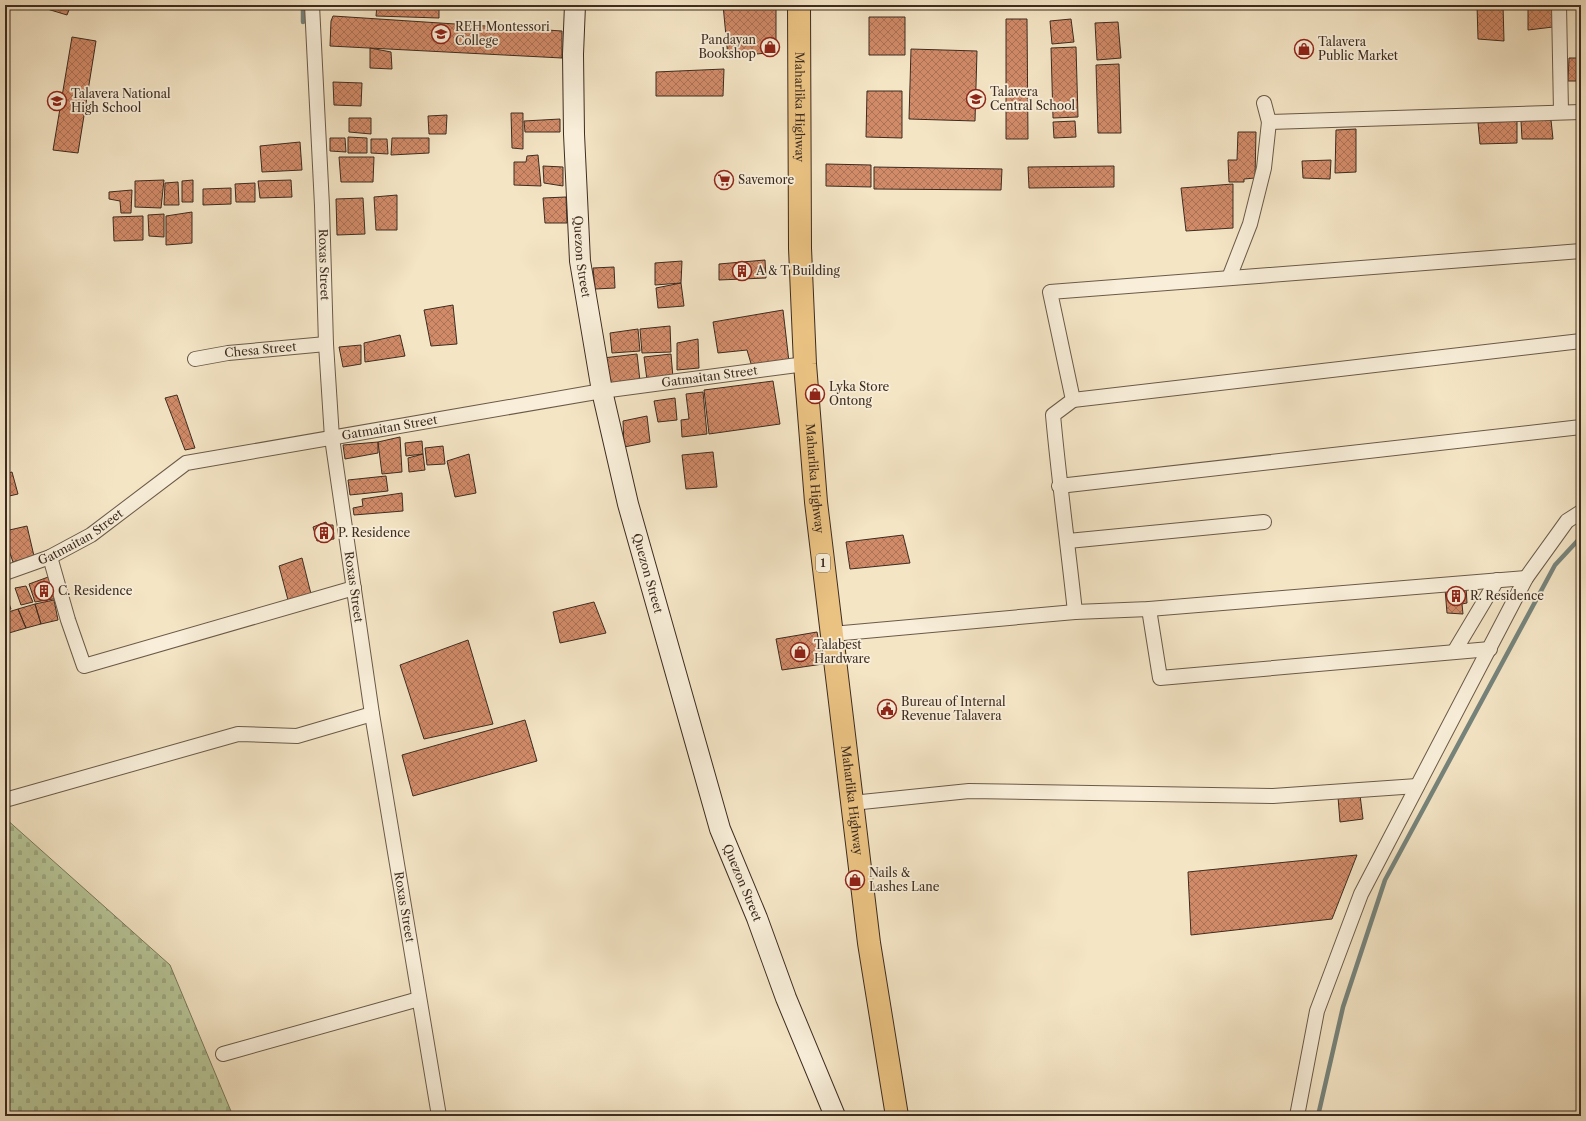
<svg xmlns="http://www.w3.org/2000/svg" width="1586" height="1121" viewBox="0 0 1586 1121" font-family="'Libre Caslon Text',serif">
<defs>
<pattern id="cemetery-stones" width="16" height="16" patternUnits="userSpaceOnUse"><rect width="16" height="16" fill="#b7c698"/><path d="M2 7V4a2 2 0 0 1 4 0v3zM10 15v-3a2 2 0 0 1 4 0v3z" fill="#9eaa83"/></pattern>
<pattern id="building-cross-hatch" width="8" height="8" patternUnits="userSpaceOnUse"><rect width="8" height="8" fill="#d28b69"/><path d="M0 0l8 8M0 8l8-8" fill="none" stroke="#ac7256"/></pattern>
</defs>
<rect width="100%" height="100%" fill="#f4e5c5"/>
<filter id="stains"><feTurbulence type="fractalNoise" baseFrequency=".005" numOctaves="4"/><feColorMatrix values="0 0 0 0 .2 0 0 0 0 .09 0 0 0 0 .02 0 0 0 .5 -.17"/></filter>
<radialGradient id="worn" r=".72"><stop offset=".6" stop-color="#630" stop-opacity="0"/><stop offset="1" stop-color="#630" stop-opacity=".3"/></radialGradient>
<path fill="url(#cemetery-stones)" stroke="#7a795c" d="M5,818L170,965L233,1116H5Z"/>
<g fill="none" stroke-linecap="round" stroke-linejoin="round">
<path stroke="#76847c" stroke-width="4.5" d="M303,5V22
M1318,1116L1343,1007L1385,880L1555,565L1581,537"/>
</g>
<path fill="url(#building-cross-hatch)" stroke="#3d2c20" d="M34,5H71L67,15Z
M377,5H439V18L376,16Z
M651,5H668V6L650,9Z
M723,5H776V52L728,57Z
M1477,5H1503L1504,41L1478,39Z
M1553,5V27L1528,30V7Z
M333,16L562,31V58L330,46L331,21Z
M869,17H905V55H869Z
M1006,19H1027L1028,139H1006Z
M1071,19L1074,42L1052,44L1050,21Z
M1118,22L1121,58L1097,60L1095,23Z
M72,37L96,41L78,153L53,150Z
M1076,47L1078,117L1053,118L1051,48Z
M370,48L391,52L392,69L370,68Z
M911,49L977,51L975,121L909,119Z
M1569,58H1581V81H1568Z
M1119,64L1121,133H1098L1096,65Z
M724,69L723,96H656V72Z
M333,82L362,83L361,106L334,105Z
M867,91H902V138L866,137Z
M511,113H523V149L512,148Z
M447,115L446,134H429L428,116Z
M349,118H371V134L349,132Z
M560,119V132H525L524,121Z
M1551,120L1553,139H1522L1521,121Z
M1075,121L1076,137L1054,138L1053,122Z
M1517,121V143L1480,144L1478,123Z
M1356,129V172L1335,173L1336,130Z
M1238,132H1256L1255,178L1244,179V182H1229L1228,160H1237Z
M348,137L367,138V153H348Z
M330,138H345L346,152L330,151Z
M392,138H429V153L391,155Z
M371,139H387L388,154L371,153Z
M300,142L302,170L262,172L260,146Z
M538,155L541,186L514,185V162H526L527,156Z
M339,157H374L373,182H341Z
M1331,160L1330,179L1303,178L1302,161Z
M826,164L871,165V187L826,186Z
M543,166L563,167V186L544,183Z
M1114,166V187L1029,188L1028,167Z
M874,167L1002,169L1001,190L874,189Z
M164,180L161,208L135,207V181Z
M193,180V202H182V181Z
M291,180L292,197L260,198L258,181Z
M178,182L179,205H164L165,183Z
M255,183V202H236L235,184Z
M1233,184V228L1186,231L1181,188Z
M231,188V204L203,205V189Z
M132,190L131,213H121L120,201L109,199V192Z
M397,195V230H376L374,197Z
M566,197L567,223H545L543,198Z
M363,198L365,234L337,235L336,199Z
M192,212V243L166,245V216Z
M164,214V237L149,236L148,215Z
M143,216V240L114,241L113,217Z
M765,260L766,278L719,280V264Z
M682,261L681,283L655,285V263Z
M614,267L615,288L595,289L593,268Z
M681,283L684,306L658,308L656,288Z
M453,305L457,344L431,346L424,310Z
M783,310L789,362L752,367L747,350L718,353L713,322Z
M670,326L671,352L642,353L640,329Z
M638,329L640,351L612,353L610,333Z
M400,335L405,356L365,362L364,343Z
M698,339L699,368L677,370V343Z
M361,345V364L343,367L339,347Z
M637,354L640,381L607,384L603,358Z
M671,354L673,378L647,380L644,357Z
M773,381L780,424L709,434L704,390Z
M703,392L707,434L682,437L681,420L689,419L686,394Z
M177,395L195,448L185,450L165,398Z
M675,398L677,420L658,422L654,401Z
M647,416L650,442L624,447L623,421Z
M400,437L402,472L382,474L378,442Z
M422,441L423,454L406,456L405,443Z
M378,442V453L345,459L343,445Z
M443,446L445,464L427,465L425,448Z
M713,452L717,487L686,489L682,455Z
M423,454L425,470L409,472L408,458Z
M469,454L476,493L455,497L447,461Z
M12,472L18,494L5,497V474Z
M386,476L388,491L350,495L348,480Z
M402,493L403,511L354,515L353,508L363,506L362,499Z
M326,522L327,525H333L334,539L317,541L313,527Z
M27,526L34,556L13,562L5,539V531Z
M903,535L910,563L850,569L846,542Z
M302,558L311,594L288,600L279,566Z
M51,576L59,598L35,602L29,584Z
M26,586L33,602L21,605L15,588Z
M1466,587L1467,603L1462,604L1463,614L1447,613L1445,589Z
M5,592L11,609L5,611Z
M54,600L58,620L41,624L35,604Z
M594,602L606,633L560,643L553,612Z
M35,604L41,624L26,628L18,609Z
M18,609L26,628L9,633L5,622V613Z
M817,632L823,664L782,670L776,639Z
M468,640L493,724L424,739L400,665Z
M525,720L537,761L413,796L402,755Z
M1360,795L1363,819L1340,822L1338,797Z
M1357,855L1332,919L1191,935L1188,872Z"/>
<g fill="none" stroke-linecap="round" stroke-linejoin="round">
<defs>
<g id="street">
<path id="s1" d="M312,5L322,206L326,344L332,438L372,714L439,1116"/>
<path d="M1559,5L1561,112"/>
<path d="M1264,103L1269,122L1581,112"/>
<path d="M1229,278L1250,224L1264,168L1269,122"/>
<path id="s2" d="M195,359L228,353L326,344"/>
<path d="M1073,400L1581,341"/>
<path d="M1059,486L1581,427"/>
<path d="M1068,541L1264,522"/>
<path d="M50,557L68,620L84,666L354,588"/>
<path id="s3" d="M5,573L50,557L91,535L186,463L602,391L805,364"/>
<path d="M1149,609L1160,678L1490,649"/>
<path d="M1075,612C1068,546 1059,481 1053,415L1073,400L1050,292L1581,251"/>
<path d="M832,634L1075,612L1149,609L1526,578"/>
<path d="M1454,652L1497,580"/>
<path d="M5,800L238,734L297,736L372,714"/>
<path d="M852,803L969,791L1273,796L1417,786"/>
<path d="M223,1054L419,999"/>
<path d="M1297,1116L1317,1011L1361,894L1526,578L1567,521L1581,512"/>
</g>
<g id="secondary">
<path id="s4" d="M575,5L573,54L574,134L580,261L602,391L628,504L720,829L757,918L786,998L835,1116"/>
</g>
<g id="primary">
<path id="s5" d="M799,5L800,248L805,364L816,502L869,943L897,1116"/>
</g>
</defs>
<use href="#street" stroke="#6b5a49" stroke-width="16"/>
<use href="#secondary" stroke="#3d2c20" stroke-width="22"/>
<use href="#primary" stroke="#3d2c20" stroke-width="24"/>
<use href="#street" stroke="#f8eed9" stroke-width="14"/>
<use href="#secondary" stroke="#f8eed9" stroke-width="20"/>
<use href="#primary" stroke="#eac282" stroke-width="22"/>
</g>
<defs>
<symbol id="university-ring" viewBox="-11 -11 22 22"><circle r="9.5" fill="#f8eed9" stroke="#8f2418" stroke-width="1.5"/><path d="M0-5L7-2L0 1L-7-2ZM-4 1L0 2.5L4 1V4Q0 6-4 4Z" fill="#8f2418"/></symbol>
<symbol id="shop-ring" viewBox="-11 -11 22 22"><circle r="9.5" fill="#f8eed9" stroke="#8f2418" stroke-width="1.5"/><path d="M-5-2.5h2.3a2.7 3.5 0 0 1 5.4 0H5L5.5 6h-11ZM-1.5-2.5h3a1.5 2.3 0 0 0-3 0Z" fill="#8f2418"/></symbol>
<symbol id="school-ring" viewBox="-11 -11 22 22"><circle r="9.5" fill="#f8eed9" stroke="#8f2418" stroke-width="1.5"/><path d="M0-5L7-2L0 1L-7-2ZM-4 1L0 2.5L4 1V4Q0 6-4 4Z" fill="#8f2418"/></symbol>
<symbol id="supermarket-ring" viewBox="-11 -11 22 22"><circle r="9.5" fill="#f8eed9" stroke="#8f2418" stroke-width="1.5"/><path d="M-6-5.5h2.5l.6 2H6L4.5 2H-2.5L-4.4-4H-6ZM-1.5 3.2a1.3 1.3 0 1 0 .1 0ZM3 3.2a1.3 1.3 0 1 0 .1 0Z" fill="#8f2418"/></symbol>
<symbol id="building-ring" viewBox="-11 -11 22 22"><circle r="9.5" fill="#f8eed9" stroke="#8f2418" stroke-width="1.5"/><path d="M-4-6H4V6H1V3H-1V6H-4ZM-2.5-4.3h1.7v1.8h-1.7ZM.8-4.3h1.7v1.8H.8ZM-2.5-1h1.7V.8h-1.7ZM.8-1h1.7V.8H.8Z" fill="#8f2418"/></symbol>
<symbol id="civic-ring" viewBox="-11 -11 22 22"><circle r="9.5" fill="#f8eed9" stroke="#8f2418" stroke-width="1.5"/><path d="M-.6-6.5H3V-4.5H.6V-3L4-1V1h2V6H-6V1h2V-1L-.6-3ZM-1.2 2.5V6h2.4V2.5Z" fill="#8f2418"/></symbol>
</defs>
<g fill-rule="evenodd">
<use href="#university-ring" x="430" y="23" width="22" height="22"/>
<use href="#shop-ring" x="759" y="36" width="22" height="22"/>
<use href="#shop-ring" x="1293" y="38" width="22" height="22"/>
<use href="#school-ring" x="965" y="88" width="22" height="22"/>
<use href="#school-ring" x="46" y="90" width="22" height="22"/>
<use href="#supermarket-ring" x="713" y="169" width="22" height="22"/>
<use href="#building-ring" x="731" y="260" width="22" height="22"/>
<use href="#shop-ring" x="804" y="383" width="22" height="22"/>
<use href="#building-ring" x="313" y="522" width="22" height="22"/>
<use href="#building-ring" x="33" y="580" width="22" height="22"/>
<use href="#building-ring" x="1445" y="585" width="22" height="22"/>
<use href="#shop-ring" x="789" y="641" width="22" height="22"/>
<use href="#civic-ring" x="876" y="698" width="22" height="22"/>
<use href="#shop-ring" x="844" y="869" width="22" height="22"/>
</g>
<g text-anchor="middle" stroke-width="3.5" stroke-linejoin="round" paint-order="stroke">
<rect fill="#f8eed9" stroke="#756658" stroke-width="1" x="816" y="554" width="14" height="18" rx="3"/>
<g font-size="11" font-weight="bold" fill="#3d2c20">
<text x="823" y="567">1</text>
</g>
<g font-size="12" fill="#3d2c20" stroke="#f8eed9" text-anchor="start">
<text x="455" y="31">REH Montessori<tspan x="455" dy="14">College</tspan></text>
<text x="756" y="44" text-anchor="end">Pandayan<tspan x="756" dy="14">Bookshop</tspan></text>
<text x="1318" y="46">Talavera<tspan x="1318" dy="14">Public Market</tspan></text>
<text x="990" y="96">Talavera<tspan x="990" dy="14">Central School</tspan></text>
<text x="71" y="98">Talavera National<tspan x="71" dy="14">High School</tspan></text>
<text x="738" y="184">Savemore</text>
<text x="756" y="275">A &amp; T Building</text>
<text x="829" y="391">Lyka Store<tspan x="829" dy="14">Ontong</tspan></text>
<text x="338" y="537">P. Residence</text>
<text x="58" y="595">C. Residence</text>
<text x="1470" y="600">R. Residence</text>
<text x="814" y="649">Talabest<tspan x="814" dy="14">Hardware</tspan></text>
<text x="901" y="706">Bureau of Internal<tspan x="901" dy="14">Revenue Talavera</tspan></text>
<text x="869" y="877">Nails &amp;<tspan x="869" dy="14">Lashes Lane</tspan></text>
</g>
<g font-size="12" fill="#3d2c20" stroke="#f8eed9">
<text dy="4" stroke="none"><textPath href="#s5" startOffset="102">Maharlika Highway</textPath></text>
<text dy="4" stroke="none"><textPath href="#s4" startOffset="252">Quezon Street</textPath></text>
<text dy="4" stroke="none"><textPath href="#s1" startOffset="260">Roxas Street</textPath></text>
<text dy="4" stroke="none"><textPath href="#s2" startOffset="66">Chesa Street</textPath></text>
<text dy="4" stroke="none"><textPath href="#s3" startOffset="744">Gatmaitan Street</textPath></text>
<text dy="4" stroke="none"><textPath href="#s3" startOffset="420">Gatmaitan Street</textPath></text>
<text dy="4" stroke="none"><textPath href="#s5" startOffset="474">Maharlika Highway</textPath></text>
<text dy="4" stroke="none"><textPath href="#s3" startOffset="84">Gatmaitan Street</textPath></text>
<text dy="4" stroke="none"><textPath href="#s4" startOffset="576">Quezon Street</textPath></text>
<text dy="4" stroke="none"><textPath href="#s1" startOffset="584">Roxas Street</textPath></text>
<text dy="4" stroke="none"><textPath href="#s5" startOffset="798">Maharlika Highway</textPath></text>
<text dy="4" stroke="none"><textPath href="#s4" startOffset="900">Quezon Street</textPath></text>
<text dy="4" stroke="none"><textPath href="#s1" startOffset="908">Roxas Street</textPath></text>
</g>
</g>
<rect width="1586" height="1121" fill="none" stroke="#f4e5c5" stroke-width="20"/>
<rect x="6" y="6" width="1574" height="1109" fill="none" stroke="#3d2c20" stroke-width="2"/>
<rect x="10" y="10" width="1566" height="1101" fill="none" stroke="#3d2c20"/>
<rect width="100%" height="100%" filter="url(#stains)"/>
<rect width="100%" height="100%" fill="url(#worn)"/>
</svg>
